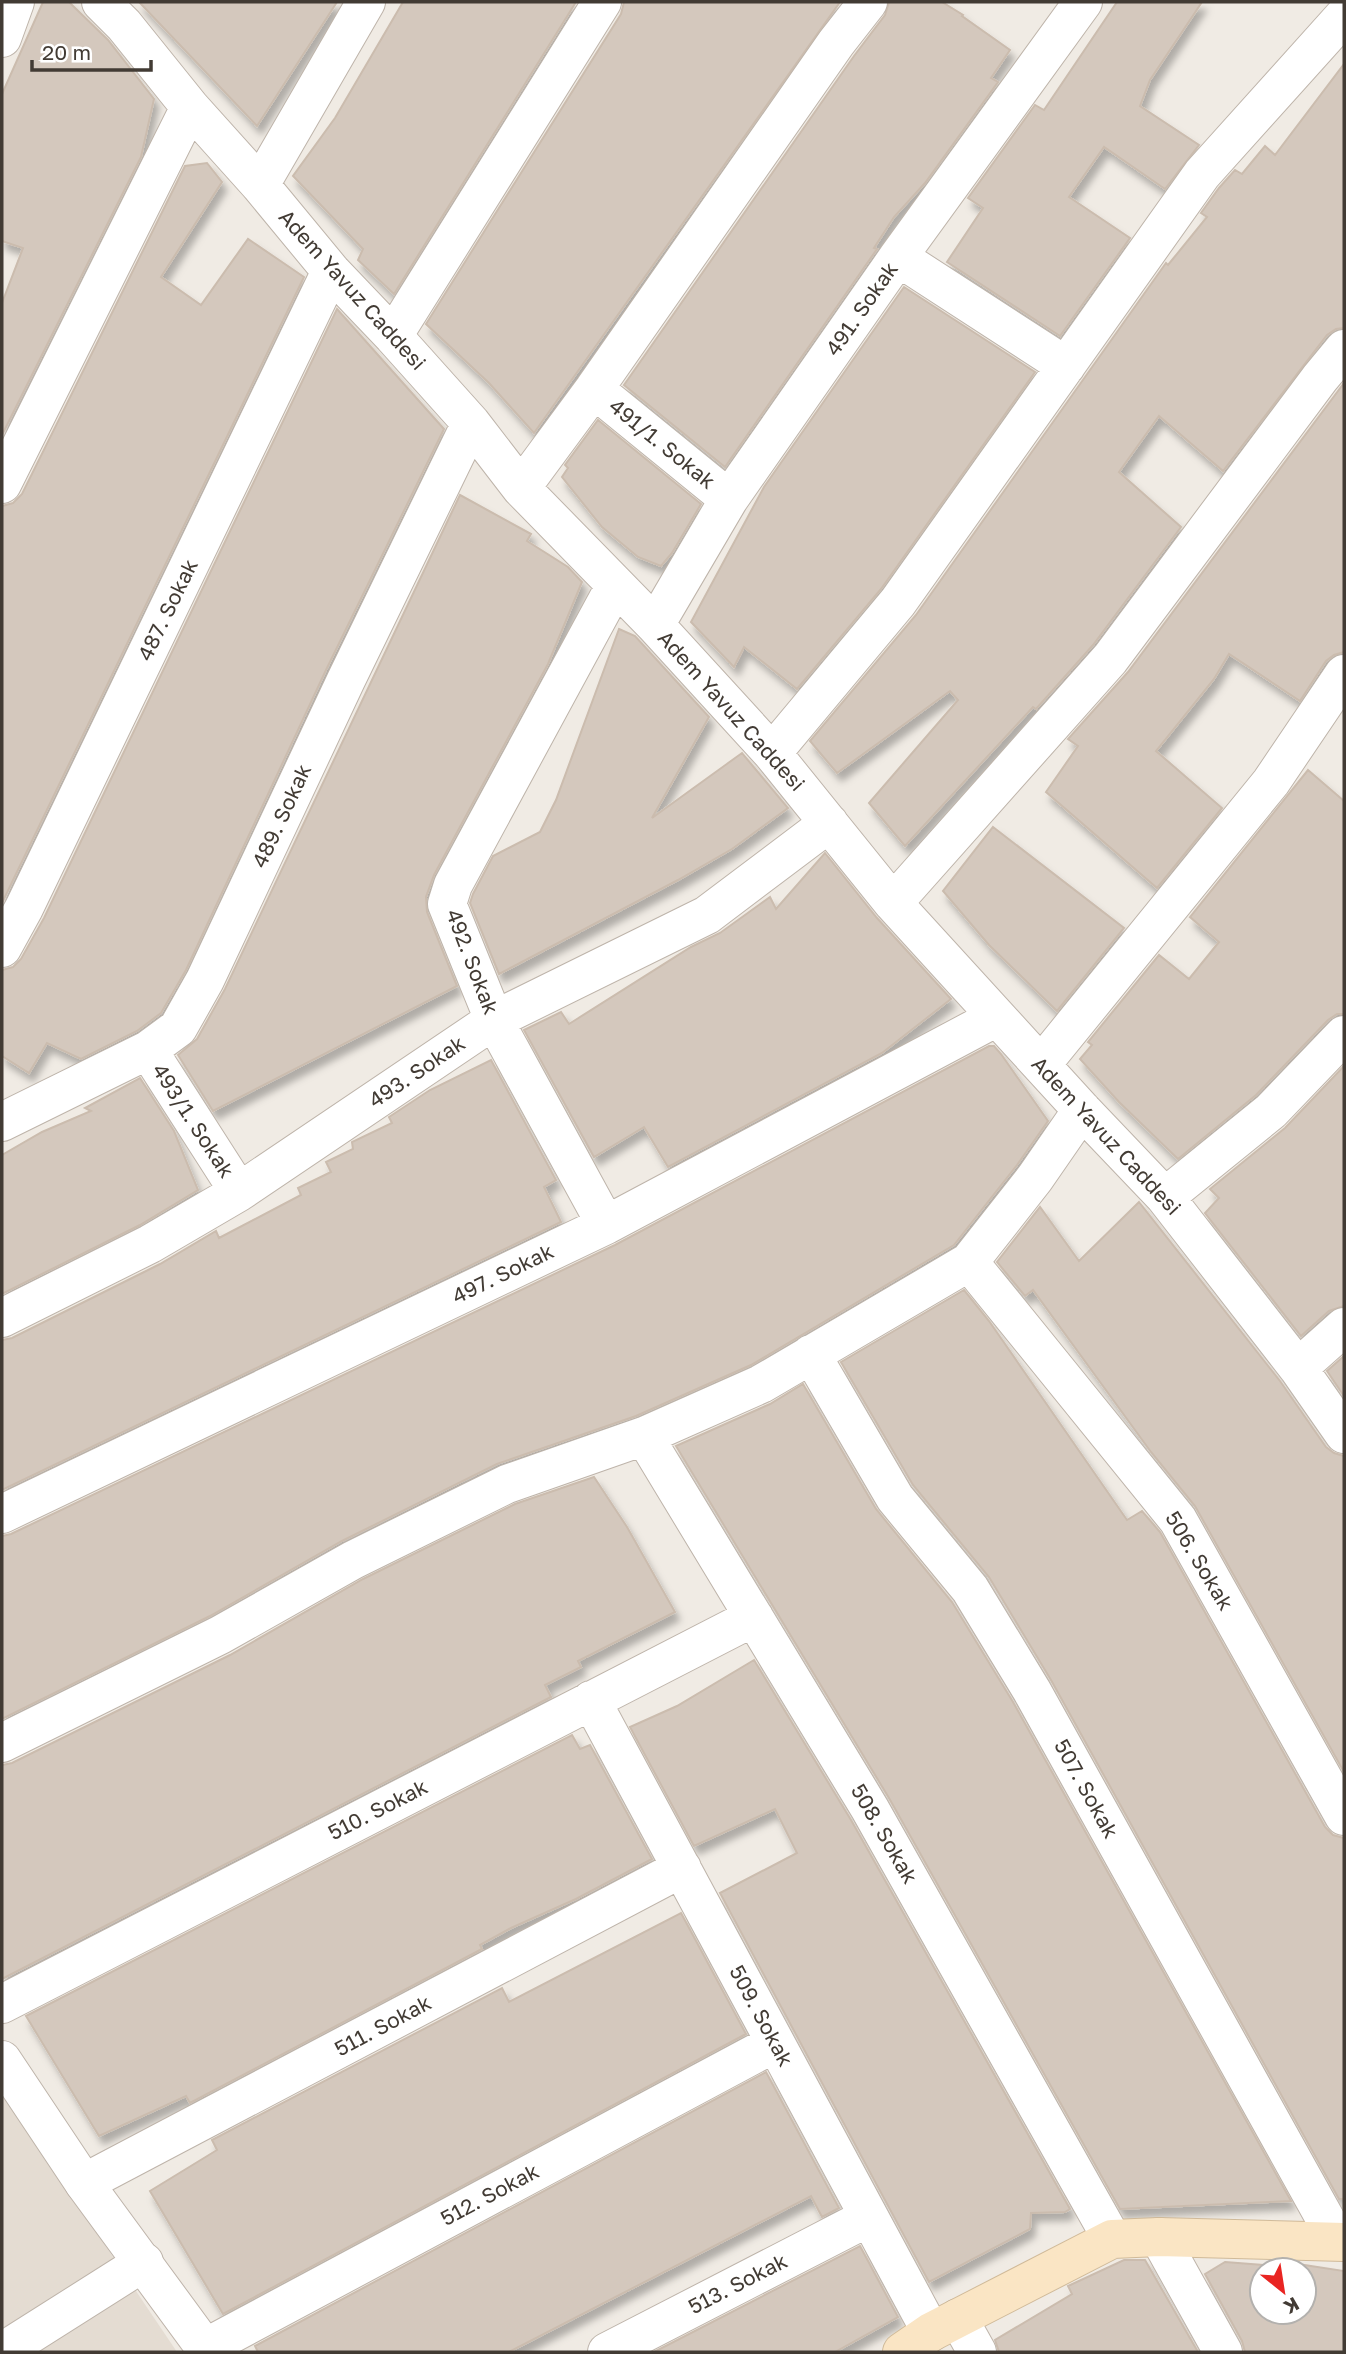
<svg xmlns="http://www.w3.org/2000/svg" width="1346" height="2354" viewBox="0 0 1346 2354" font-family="'Golos Text',sans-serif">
<defs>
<filter id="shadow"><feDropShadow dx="4.5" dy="8" stdDeviation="3.5" flood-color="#0004"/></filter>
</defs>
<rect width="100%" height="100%" fill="#f0ebe4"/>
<path fill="#e4dcd2" d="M2,2092L177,2352H2Z"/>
<path fill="#d4c8bd" stroke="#cbbcae" stroke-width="2" fill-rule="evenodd" filter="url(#shadow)" d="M43,2H69L108,40L154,99L141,157L2,435V303L23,248L2,241V94Z
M139,2H337L257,126Z
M403,2H576L394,294L358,260L363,249L293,176L335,118Z
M624,2H840L534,433L489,383L426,324L621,14Z
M889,2H942L963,15L962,16L1010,50L991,78L998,82L925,183L894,217L874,248L877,249L725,467L624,385L854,56L885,15Z
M1117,2H1202L1150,80L1140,106L1199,145L1165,189L1104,147L1069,197L1130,238L1060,336L947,262L983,208L968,198L1035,105L1044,110Z
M1344,64V328L1336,329L1327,335L1223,471L1159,416L1119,472L1181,527L1093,645L1036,709L1033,707L905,846L869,803L958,700L950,691L837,773L810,741L916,615L1166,263L1168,265L1207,217L1201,213L1219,188L1235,170L1242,174L1265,146L1275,155Z
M207,163L222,182L161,277L201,305L248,239L304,277L2,903V506L13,503L22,494L185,166Z
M904,287L1035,372L881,589L797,689L744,647L734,667L691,622L764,487Z
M337,309L444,429L326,670L186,970L161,1013L137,1031L81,1059L47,1043L29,1073L2,1056V970L13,967L21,959L44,918Z
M1344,383V652L1334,655L1326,661L1300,701L1229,654L1214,679L1156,751L1222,808L1157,888L1046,792L1078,746L1068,739L1128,672Z
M598,420L701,504L672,553L661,566L638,557L602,527L562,477L568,468L565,465Z
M460,495L531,534L527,541L568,567L582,582L548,664L434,875L426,897L427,912L457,986L213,1111L178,1055L197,1039L225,989Z
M619,629L635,636L709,717L652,818L742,753L788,808L732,849L678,880L499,974L470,903L473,894L493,856L540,832L556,800Z
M1308,770L1344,801V1014H1337L1328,1020L1256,1095L1178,1159L1119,1102L1080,1059L1092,1045L1088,1042L1159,955L1189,979L1219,942L1190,917Z
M993,827L1124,928L1057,1011L989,945L943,891Z
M825,853L877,918L951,999L882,1053L668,1167L644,1127L594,1157L524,1030L561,1012L569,1024L691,947L720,933L770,897L776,909Z
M989,1046H994L1001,1054L1048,1121L1017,1165L954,1245L751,1365L636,1416L497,1464L342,1541L210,1616L2,1719V1536L11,1534L615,1245Z
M491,1060L556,1180L544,1187L561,1222L2,1490V1340L12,1338L160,1264L216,1231L219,1238L301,1195L298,1188L331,1172L326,1162L353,1149L352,1142L392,1123L389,1117L430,1090Z
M1344,1066V1306L1329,1311L1301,1336L1205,1213L1219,1198L1210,1189L1285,1128Z
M140,1078L174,1131L198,1190L140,1225L2,1294V1155L42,1132L91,1111L85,1108Z
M1139,1202L1280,1381L1326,1447L1334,1453L1344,1456V1772L1195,1506L1151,1452L1033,1290L1025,1296L997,1262L1040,1207L1079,1261Z
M964,1290L989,1321L1127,1520L1142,1511L1160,1532L1325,1827L1333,1835L1344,1838V2199H1339L1051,1680L989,1577L913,1485L841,1362Z
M1344,1356V1396L1327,1371Z
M803,1384L876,1509L952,1602L1013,1702L1291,2201L1120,2209L889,1798L676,1446L770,1404Z
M594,1477L627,1527L675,1612L578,1661L581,1667L545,1685L551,1697L2,1979V1765L12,1763L230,1655L363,1579L515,1504Z
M754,1660L851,1820L1070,2209L1065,2212L1031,2213L1030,2229L929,2282L720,1893L797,1853L775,1809L694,1846L630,1727L677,1706Z
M572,1735L580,1749L590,1745L652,1859L576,1899L511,1928L480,1945L482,1949L190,2103L186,2096L99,2136L26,2016Z
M681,1913L746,2034L223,2314L150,2191L217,2150L212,2140L502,1988L509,2002Z
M766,2072L839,2208L822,2217L811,2196L509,2352H258L255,2346Z
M860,2246L898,2317L835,2352H654Z
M1124,2260H1145L1198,2352H999L995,2340L1072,2294L1068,2286Z
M1225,2262L1304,2268V2265L1344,2271V2352H1245L1242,2341L1205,2274ZM1262,2270H1304V2312H1262Z"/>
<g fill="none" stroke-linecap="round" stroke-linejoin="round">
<defs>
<path id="minor" d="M101,2L124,25L190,107L260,185L331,271L393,336L471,423L521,488L655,625L772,753L893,903L1082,1110L1165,1197L1298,1368L1344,1434
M2,38L15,2
M260,185L366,2
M898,257L1066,366
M393,336L602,2
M594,389L729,499
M2,484L190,107
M521,488L594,389L836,43L868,2
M655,625L729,499L898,257L1083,2
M772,753L898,602L1202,174L1344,16
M893,903L1110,659L1320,378L1344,349
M2,948L24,908L331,271
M148,1050L239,1192
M1041,1065L1271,782L1344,674
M2,1122L148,1050L178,1028L205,980L346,680L471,423
M1165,1197L1271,1111L1344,1035
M606,1225L494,1020L447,904L453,885L615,586
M969,1262L1178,1520L1344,1816
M2,1318L150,1244L239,1192L494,1020L707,915L829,823
M811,1354L895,1498L970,1589L1032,1691L1337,2240
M1298,1368L1344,1327
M644,1436L870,1809L1112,2239
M2,1514L606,1225L997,1017
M591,1700L931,2332
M2,1743L220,1635L353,1560L507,1484L644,1436L761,1384L969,1262L1035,1178L1082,1110
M2,2004L754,1617
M84,2183L682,1868
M1159,2237L1223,2352
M958,2318L977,2352
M205,2348L775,2043
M2,2352L144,2262
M607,2352L869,2217"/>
<path id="tertiary" d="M2,2060L84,2183L208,2352"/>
<path id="secondary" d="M902,2352L931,2332L1112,2239L1159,2237L1344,2242"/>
</defs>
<use href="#minor" stroke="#beb4aa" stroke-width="40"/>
<use href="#tertiary" stroke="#beb4aa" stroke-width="40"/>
<use href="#secondary" stroke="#d0ba99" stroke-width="40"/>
<use href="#minor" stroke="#fff" stroke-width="38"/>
<use href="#tertiary" stroke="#fff" stroke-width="38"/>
<use href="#secondary" stroke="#fae5c4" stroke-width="38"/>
</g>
<g text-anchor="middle" stroke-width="7" stroke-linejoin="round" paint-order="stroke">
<g font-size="21" fill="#423b34" stroke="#fff">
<text transform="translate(352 290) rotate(48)" y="7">Adem Yavuz Caddesi</text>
<text transform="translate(862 309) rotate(-55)" y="7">491. Sokak</text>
<text transform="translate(662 444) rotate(39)" y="7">491/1. Sokak</text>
<text transform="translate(168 610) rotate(-64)" y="7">487. Sokak</text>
<text transform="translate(731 711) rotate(48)" y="7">Adem Yavuz Caddesi</text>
<text transform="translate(282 816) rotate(-65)" y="7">489. Sokak</text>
<text transform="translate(472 962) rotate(69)" y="7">492. Sokak</text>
<text transform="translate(417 1072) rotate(-34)" y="7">493. Sokak</text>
<text transform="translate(193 1121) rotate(57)" y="7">493/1. Sokak</text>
<text transform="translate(1106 1136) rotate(47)" y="7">Adem Yavuz Caddesi</text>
<text transform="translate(503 1274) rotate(-26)" y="7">497. Sokak</text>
<text transform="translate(1199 1561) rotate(59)" y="7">506. Sokak</text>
<text transform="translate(1086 1789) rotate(61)" y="7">507. Sokak</text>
<text transform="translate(378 1810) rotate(-27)" y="7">510. Sokak</text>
<text transform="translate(884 1834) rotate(60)" y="7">508. Sokak</text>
<text transform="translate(761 2016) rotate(62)" y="7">509. Sokak</text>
<text transform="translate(383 2026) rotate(-28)" y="7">511. Sokak</text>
<text transform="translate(490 2195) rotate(-28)" y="7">512. Sokak</text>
<text transform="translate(738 2284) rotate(-27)" y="7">513. Sokak</text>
</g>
</g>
<rect width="1346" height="2354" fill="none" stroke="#423b34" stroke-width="7"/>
<g transform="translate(1283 2291) rotate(150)"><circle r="33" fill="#ffffff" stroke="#b3b1ae" stroke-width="2"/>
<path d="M0-5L12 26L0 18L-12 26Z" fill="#e92522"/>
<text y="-10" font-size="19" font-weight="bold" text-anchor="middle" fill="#423b34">K</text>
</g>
<path d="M32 60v10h119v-10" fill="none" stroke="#423b34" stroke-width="3.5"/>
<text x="42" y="60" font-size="21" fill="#423b34" stroke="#ffffff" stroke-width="5" paint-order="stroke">20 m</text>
</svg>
